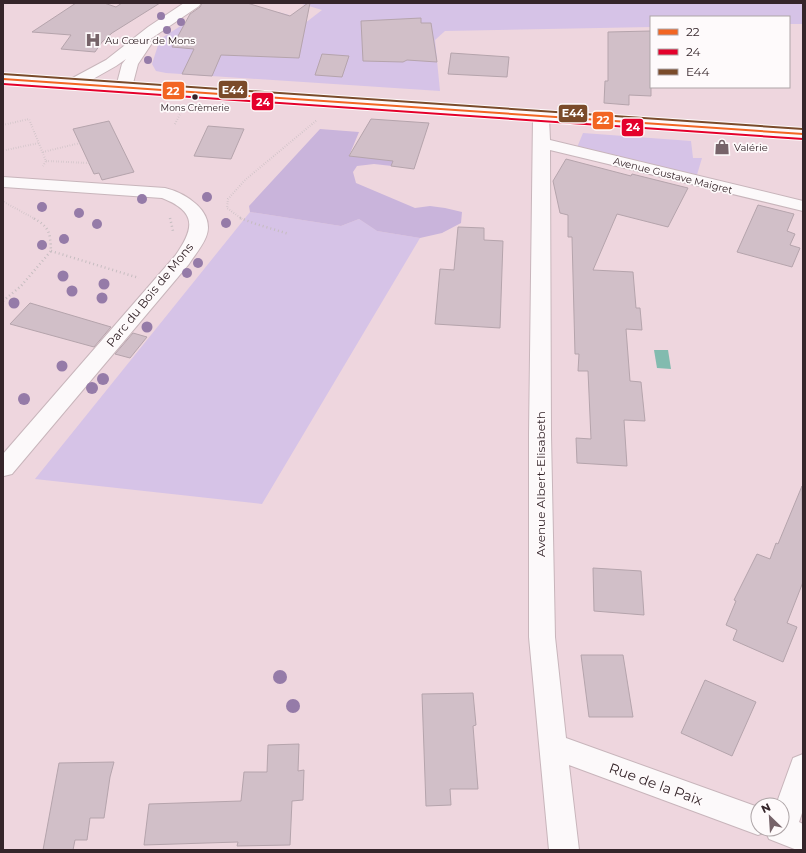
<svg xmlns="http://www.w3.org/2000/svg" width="806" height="853" viewBox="0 0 806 853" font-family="Montserrat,sans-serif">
<rect width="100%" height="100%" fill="#eed6de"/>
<path fill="#d6c3e7" d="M299,3H803V24H789V17H651V27L445,31L435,40L440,91L166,73L156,71L152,64L160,39L187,22L247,34L278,12L289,15L282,21L300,27L322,10Z
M583,133L691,141L693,158H702L696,178L576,150Z
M250,212L341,226L359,219L377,231L420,238L262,504L35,479Z"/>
<path fill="#c9b4db" d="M320,129L359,132L349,156L386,151L401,167L374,164L357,166L353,172L356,183L415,208L430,206L445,208L462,212L461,223L442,233L420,238L377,231L359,219L341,226L250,212L249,206Z"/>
<path fill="#82bbaf" d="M654,350H668L671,369L657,368Z"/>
<path fill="#d1bfc8" stroke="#b5a4ac" d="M76,3H104L116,7L122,3H160L112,33L102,42L95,52L61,49L71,35L32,32Z
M202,3H247L290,16L308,3H310L299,58L221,55L212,76L182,74L194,49L172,47L190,14L200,7Z
M421,18V23H431L437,62L407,60L403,62L363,61L361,21Z
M651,31V96L629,95V105L604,103L605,81H608V32Z
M451,53L509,57L507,77L448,74Z
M322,54L349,56L342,77L315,75Z
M371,119L429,123L414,169L391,166L393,161L349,156Z
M109,121L134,172L102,180L99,173L94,174L73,129Z
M208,126L244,129L231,159L194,156Z
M566,159L631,176L632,174L688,188L668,227L617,214L593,270L633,272L636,308H640L642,330L626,329L630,381L641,382L645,421L624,420L627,466L577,463L576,438L591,439L588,371H578L579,354H575L572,237H568V215L560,213L553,181Z
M758,205L794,214L787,231L795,234L790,245L800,248L792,267L737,252Z
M458,227L484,228V240L503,241L500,328L435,324L440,269L454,270Z
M30,303L111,327L94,347L10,324Z
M133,333L147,337L130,358L115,354Z
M802,486L803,582L787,623L797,627L783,662L733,640L737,630L726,625L736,601L734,600L757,554L770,559L776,543L778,544Z
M593,568L641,571L644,615L594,611Z
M581,655H623L633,717H589Z
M705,680L756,702L732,756L681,733Z
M473,693L476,725L473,726L478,789H450L451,805L426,806L422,694Z
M299,744L298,771L304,770L303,800L292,801L290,845L237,846L238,842L144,845L149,804L241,801L244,772H267L268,745Z
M114,762L110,777L104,818H90L87,840H75L73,850H43L59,763Z"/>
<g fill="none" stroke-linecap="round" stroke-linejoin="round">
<defs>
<path id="minor" d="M184,3H201L199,6L149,40L152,43L138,64L132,87L130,90L124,92L118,90L116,87L122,64L126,59L116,66L79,87L73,89L67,87L65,84L67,81L106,60L148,27Z
M541,112L547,114L549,117L550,140L803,201V211L550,150L551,435L555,637L566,738L758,807V829H782V805H776L793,758L803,754V810L799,822L803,824V850H797L769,839L766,832L758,835L569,765L579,850H549L529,637V435L533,117L535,114Z
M3,177L165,188C186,193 216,212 206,237C202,247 194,256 189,264L12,474L4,476L3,454L175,256C194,229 198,212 162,198L4,187Z"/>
<path id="major" d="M3,74L803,129V139L3,84Z"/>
</defs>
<use href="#minor" stroke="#c8b5bb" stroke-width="2"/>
<use href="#major" stroke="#c8b5bb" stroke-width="2"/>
<path stroke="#c6bdc0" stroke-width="2" stroke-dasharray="0.5 2" stroke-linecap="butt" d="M175,124L182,110
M3,125L29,119L46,161L43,166
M6,150L39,143
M43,152L80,143
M46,161L89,163
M4,202L35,219
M242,219L227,208L228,199L245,180L317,120"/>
<path stroke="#c6bdc0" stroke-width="2.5" stroke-dasharray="1 3" stroke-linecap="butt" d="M170,218L173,231
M240,218L256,224L289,234
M51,251L139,278
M3,301L21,286L51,251C50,233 50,227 33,218"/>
<use href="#minor" fill="#fcf9fa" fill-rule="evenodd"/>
<use href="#major" fill="#fcf9fa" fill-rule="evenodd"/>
<defs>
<path id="bus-1" d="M3,79L803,134"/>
<path id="bus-2" d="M3,84L803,139"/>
<path id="bus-3" d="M3,74L803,129"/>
</defs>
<use href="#bus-1" stroke="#fefafb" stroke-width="4"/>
<use href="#bus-2" stroke="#fefafb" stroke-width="4"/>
<use href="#bus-3" stroke="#fefafb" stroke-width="4"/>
<use href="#bus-1" stroke="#f26522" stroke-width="2"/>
<use href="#bus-2" stroke="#e4002b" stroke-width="2"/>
<use href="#bus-3" stroke="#7a4b2a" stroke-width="2"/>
</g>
<g fill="#957ba8">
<circle cx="161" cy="16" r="4"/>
<circle cx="181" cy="22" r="4"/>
<circle cx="167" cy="30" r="4"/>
<circle cx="148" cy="60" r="4"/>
<circle cx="207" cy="197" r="5"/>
<circle cx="142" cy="199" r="5"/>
<circle cx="42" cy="207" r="5"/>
<circle cx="79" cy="213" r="5"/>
<circle cx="226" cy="223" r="5"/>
<circle cx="97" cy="224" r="5"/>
<circle cx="64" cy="239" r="5"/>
<circle cx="42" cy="245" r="5"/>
<circle cx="198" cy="263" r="5"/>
<circle cx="187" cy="273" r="5"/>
<circle cx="63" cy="276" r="5.5"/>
<circle cx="104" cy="284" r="5.5"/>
<circle cx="72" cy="291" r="5.5"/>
<circle cx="102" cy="298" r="5.5"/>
<circle cx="14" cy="303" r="5.5"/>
<circle cx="147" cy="327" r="5.5"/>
<circle cx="62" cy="366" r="5.5"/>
<circle cx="103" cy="379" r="6"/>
<circle cx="92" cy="388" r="6"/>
<circle cx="24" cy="399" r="6"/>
<circle cx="280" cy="677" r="7"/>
<circle cx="293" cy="706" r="7"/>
</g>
<defs>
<symbol id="hospital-bare" viewBox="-9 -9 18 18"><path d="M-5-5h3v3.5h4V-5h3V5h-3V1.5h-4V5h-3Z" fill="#766369" stroke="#fefafb" stroke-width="2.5" paint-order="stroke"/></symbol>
<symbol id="shop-bare" viewBox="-9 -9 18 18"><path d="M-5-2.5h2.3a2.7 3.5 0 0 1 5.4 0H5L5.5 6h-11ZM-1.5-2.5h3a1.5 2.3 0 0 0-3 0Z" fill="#766369" stroke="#fefafb" stroke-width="2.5" paint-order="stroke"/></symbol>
</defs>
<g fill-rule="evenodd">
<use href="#hospital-bare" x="82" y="29" width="22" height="22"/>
<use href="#shop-bare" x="711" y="136" width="22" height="22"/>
</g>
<circle fill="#35252a" stroke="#fefafb" stroke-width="1.5" cx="195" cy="97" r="3.5"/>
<g text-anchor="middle" stroke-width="3.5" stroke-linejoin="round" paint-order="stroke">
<g font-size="9" fill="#35252a" stroke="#fefafb">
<text x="195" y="111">Mons Crèmerie</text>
</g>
<g font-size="10" fill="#35252a" stroke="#fefafb" text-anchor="start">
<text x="105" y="44">Au Cœur de Mons</text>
<text x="734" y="151">Valérie</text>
</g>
<g font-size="10" fill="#35252a" stroke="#fefafb">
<text transform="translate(673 175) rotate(14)" y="4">Avenue Gustave Maigret</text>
</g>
<g font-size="12" fill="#35252a" stroke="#fefafb">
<text transform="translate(150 295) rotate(-51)" y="4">Parc du Bois de Mons</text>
<text transform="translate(541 484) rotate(-90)" y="4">Avenue Albert-Elisabeth</text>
</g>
<g font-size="14" fill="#35252a" stroke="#fefafb">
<text transform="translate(656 784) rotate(20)" y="5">Rue de la Paix</text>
</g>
</g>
<g stroke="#fefafb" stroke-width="1.5">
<rect x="218" y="80" width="30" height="19" rx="4" fill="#7a4b2a"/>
<rect x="162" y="81" width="23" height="19" rx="4" fill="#f26522"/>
<rect x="251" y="92" width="23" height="19" rx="4" fill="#e4002b"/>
<rect x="558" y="104" width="30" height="19" rx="4" fill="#7a4b2a"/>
<rect x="592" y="111" width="22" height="19" rx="4" fill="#f26522"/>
<rect x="621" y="118" width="23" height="19" rx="4" fill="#e4002b"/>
</g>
<g font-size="11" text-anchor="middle" font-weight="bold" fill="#fff">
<text x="233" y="94">E44</text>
<text x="173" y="95">22</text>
<text x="263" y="106">24</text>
<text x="573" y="117">E44</text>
<text x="603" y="124">22</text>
<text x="633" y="131">24</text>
</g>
<rect width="806" height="853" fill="none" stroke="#35252a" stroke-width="8"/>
<rect x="650" y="16" width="140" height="72" fill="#fefafb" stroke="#aea5a7"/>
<rect x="658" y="29" width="20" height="6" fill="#f26522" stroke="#aea5a7"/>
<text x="686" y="36" font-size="12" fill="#35252a">22</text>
<rect x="658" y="49" width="20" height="6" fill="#e4002b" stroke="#aea5a7"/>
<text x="686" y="56" font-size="12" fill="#35252a">24</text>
<rect x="658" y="69" width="20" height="6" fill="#7a4b2a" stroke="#aea5a7"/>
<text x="686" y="76" font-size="12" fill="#35252a">E44</text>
<g transform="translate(770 817) rotate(335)"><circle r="19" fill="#fefafb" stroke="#aea5a7"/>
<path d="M0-3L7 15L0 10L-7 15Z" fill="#766369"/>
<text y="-6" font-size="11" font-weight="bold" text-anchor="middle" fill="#35252a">N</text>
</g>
</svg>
